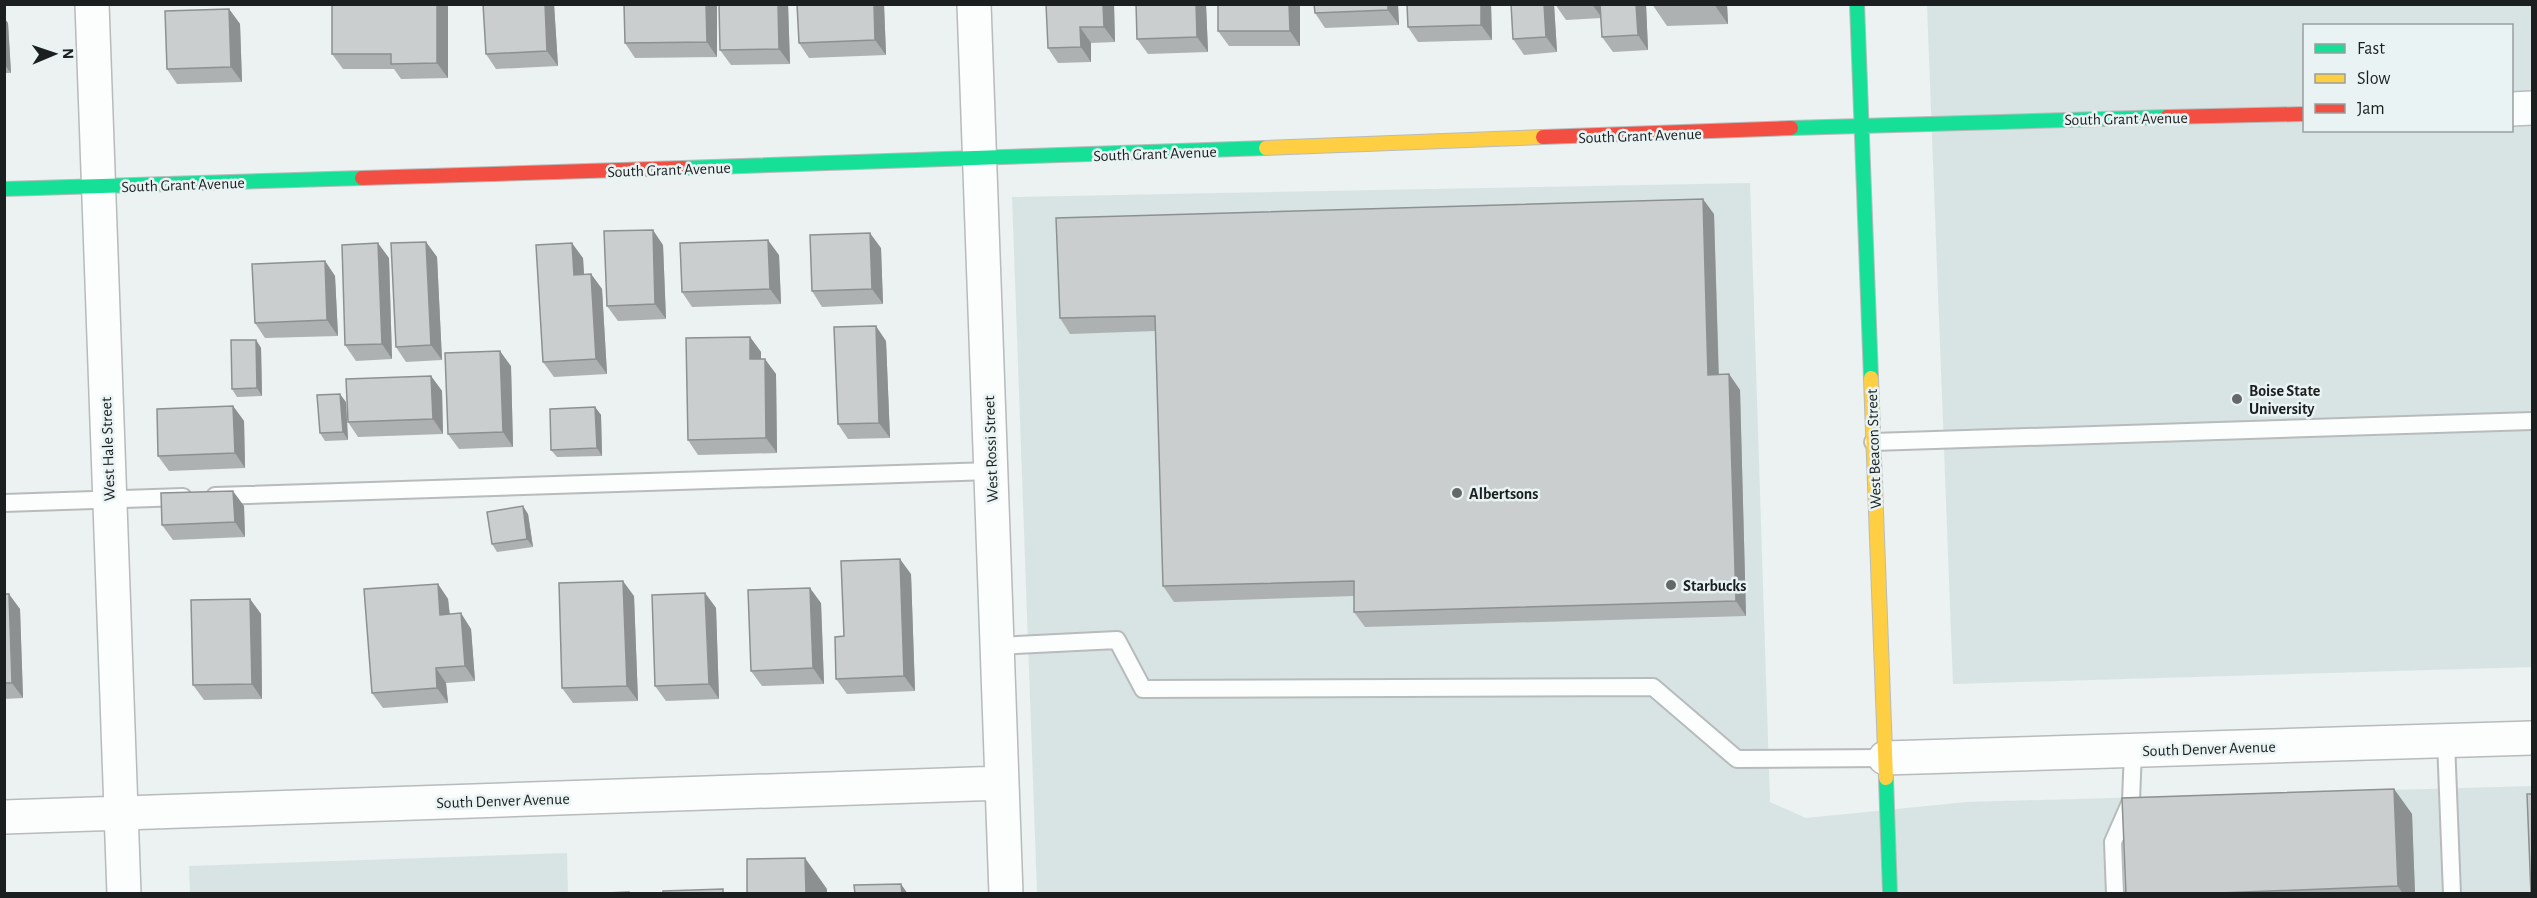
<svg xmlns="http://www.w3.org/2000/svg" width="2537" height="898" viewBox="0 0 2537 898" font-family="'Alegreya Sans',sans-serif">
<rect width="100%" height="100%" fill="#ecf1f1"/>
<path fill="#d8e4e4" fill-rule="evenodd" d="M1927,5H2532V667L1953,684ZM2304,26H2512V130H2304Z
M1750,183L1770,802L1806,818L1967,802L2532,786V893H1037L1012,197Z
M567,853L568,893H190L189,866Z"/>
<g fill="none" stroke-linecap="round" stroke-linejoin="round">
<defs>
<path id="lane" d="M1873,442L2532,421
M215,496L991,471
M4,503L183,497
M997,646L1117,640L1143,689L1653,687L1737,759L1885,758
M2446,741L2452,894
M2115,894L2113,842L2131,801L2133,750"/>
<path id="street" d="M92,4L124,894
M974,4L1006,894
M2512,109L2532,108
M1885,758L2532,738
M4,817L1002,783"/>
<path id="fast" d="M1857,4L1871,378
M1791,128L2167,117
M683,168L1266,148
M4,189L362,178
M1886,778L1890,894"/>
<path id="slow" d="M1266,148L1543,137
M1871,378L1886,778"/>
<path id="jam" d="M2167,117L2304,114
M1543,137L1791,128
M362,178L683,168"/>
</defs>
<use href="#lane" stroke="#b8bbbb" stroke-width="20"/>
<use href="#street" stroke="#b8bbbb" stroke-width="36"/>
<use href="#fast" stroke="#b8bbbb" stroke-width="16"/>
<use href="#slow" stroke="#b8bbbb" stroke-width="16"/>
<use href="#jam" stroke="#b8bbbb" stroke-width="16"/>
<use href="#lane" stroke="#fcfdfd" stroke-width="16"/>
<use href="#street" stroke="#fcfdfd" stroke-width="33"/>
<use href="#fast" stroke="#16e098" stroke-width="14"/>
<use href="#slow" stroke="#ffcf43" stroke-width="14"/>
<use href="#jam" stroke="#f24e42" stroke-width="14"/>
</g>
<path fill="#aeb1b1" d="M332,4H448V78L401,79L394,69H343L332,54Z
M554,4L558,66L496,69L486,54Z
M624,4H717V57L635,58L625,43Z
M788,4L790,64L731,65L720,50Z
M797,4H884L886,55L809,58L799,43Z
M1114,4L1115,42L1091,43V62L1058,63L1048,48Z
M1206,4L1208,52L1148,54L1137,39Z
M1218,4H1300V46H1229L1218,31Z
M1398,4L1399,25L1325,28L1315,13Z
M1491,4L1492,40L1418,42L1408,27Z
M1554,4L1557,52L1524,55L1513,39Z
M1555,4H1646L1648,50L1613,52L1602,37L1601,18L1566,20Z
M1652,4H1727L1728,24L1667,26Z
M229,9L240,24L242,82L177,84L167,69Z
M4,18L8,23L11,73H4Z
M1714,214L1719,375L1729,374L1740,390L1746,616L1365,627L1354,612V596L1174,602L1163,586L1156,331L1070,334L1060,318Z
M426,242L437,257L442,360L406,362L396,347Z
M663,245L666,319L618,321L607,306Z
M881,248L883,304L822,307L812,291Z
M779,255L781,304L692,307L682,292Z
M389,258L392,359L356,361L345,345Z
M583,258L584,274H591L602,289L607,374L554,377L543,362Z
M325,261L335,276L338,336L265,338L255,323Z
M750,337L761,352V359L776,374L777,453L698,455L688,440Z
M256,340L261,348L262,396L237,397L232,389Z
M886,341L890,438L848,439L838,424Z
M511,366L513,447L459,449L448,434Z
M431,376L442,391L443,434L358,437L348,422Z
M346,402L348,440L325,441L320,433Z
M233,406L244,421L245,468L169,471L158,456Z
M595,407L601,415L602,456L557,457L551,450Z
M244,506L245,537L173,540L162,525Z
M528,514L533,547L497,552L492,544Z
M911,574L915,691L847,694L836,679L844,636Z
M438,584L448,599L450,614L471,629L475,681L446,683L448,703L383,708L372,693Z
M705,593L716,608L719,699L666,701L655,686Z
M4,594L20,609L23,698L4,699Z
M634,596L638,701L573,703L562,688Z
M250,599L261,614L262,699L204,700L193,685Z
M821,603L824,684L762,686L751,671Z
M2394,789L2412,814L2415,894H2126Z"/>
<path fill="#8d9090" d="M437,4H448V78L437,63Z
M545,4H554L558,66L547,51Z
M706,4H717V57L707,42Z
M778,4H788L790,64L779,49Z
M874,4H884L886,55L875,40Z
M1103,4H1114L1115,42L1104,27Z
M1196,4H1206L1208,52L1197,37Z
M1289,4H1300V46L1290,31Z
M1388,4H1398L1399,25L1388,10Z
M1481,4H1491L1492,40L1481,25Z
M1544,4H1554L1557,52L1546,37Z
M1592,4H1601L1602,18Z
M1636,4H1646L1648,50L1638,35Z
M1714,4H1727L1728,24Z
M229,9L240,24L242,82L231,67Z
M4,18L8,23L11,73L4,64Z
M1080,27L1091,43V62L1081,47Z
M1703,199L1714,214L1719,390L1708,375Z
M653,230L663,245L666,319L655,304Z
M870,233L881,248L883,304L872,289Z
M768,240L779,255L781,304L770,289Z
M426,242L437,257L442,360L431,345Z
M378,243L389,258L392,359L382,344Z
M572,243L583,258L585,290L574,275Z
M325,261L335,276L338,336L327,320Z
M591,274L602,289L607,374L596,359Z
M876,326L886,341L890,438L879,423Z
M750,337L761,352V374L750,359Z
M256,340L261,348L262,396L257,388Z
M500,351L511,366L513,447L503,432Z
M765,359L776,374L777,453L766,438Z
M1729,374L1740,390L1746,616L1736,601Z
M431,376L442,391L443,434L433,419Z
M340,394L346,402L348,440L343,432Z
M233,406L244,421L245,468L235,453Z
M595,407L601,415L602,456L597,448Z
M233,491L244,506L245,537L235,522Z
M523,506L528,514L533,547L527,539Z
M900,559L911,574L915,691L904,676Z
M623,581L634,596L638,701L627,686Z
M438,584L448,599L451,630L440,615Z
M810,588L821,603L824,684L813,668Z
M705,593L716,608L719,699L709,684Z
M9,594L20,609L23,698L12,683Z
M250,599L261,614L262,699L252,684Z
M461,613L471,629L475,681L465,666Z
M436,668L446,683L448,703L437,688Z
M2394,789L2412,814L2415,894H2403L2398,886Z
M805,858L827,889V894H806Z
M901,884L908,894H902Z"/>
<path fill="#cacece" stroke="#8d9090" stroke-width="1.5" d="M332,4H437V63L391,64V54H332Z
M483,4H545L547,51L486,54Z
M624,4H706L707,42L625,43Z
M719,4H778L779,49L720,50Z
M797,4H874L875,40L799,43Z
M1046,4H1103L1104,27H1080L1081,47L1048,48Z
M1136,4H1196L1197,37L1137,39Z
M1218,4H1289L1290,31H1218Z
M1314,4H1388V10L1315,13Z
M1407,4H1481V25L1408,27Z
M1511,4H1544L1546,37L1513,39Z
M1600,4H1636L1638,35L1602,37Z
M229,9L231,67L167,69L165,11Z
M1703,199L1708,375L1729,374L1736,601L1354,612V581L1163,586L1155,316L1060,318L1056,218Z
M653,230L655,304L607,306L604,231Z
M870,233L872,289L812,291L810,235Z
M768,240L770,289L682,292L680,243Z
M426,242L431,345L396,347L391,243Z
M378,243L382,344L345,345L342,245Z
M572,243L574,275L591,274L596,359L543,362L536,245Z
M325,261L327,320L255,323L252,264Z
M876,326L879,423L838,424L834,327Z
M750,337V359H765L766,438L688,440L686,338Z
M231,340H256L257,388L232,389Z
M500,351L503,432L448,434L445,353Z
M431,376L433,419L348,422L346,379Z
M340,394L343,432L320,433L317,395Z
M233,406L235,453L158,456L157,409Z
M595,407L597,448L551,450L550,409Z
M233,491L235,522L162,525L161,493Z
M523,506L527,539L492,544L487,512Z
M900,559L904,676L836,679L835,637L844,636L841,561Z
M623,581L627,686L562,688L559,583Z
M438,584L440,615L461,613L465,666L436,668L437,688L372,693L364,589Z
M810,588L813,668L751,671L748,590Z
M705,593L709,684L655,686L652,595Z
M4,594H9L12,683H4Z
M250,599L252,684L193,685L191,600Z
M2394,789L2398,886L2194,894H2126L2122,798Z
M2527,794H2532V894H2531Z
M805,858L806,894H747V859Z
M901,884L902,894H855L854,885Z
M723,889V894H663V891Z
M629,892V894H580Z"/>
<g fill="#656868" stroke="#eaf3f3" stroke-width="2">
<circle cx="2237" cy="399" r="6"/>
<circle cx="1457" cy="493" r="6"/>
<circle cx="1671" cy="585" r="6"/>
</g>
<g text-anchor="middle" stroke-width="5" stroke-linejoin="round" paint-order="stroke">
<g font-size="16" fill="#1c1f1f" stroke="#eaf3f3">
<text transform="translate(2126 118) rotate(-1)" y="6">South Grant Avenue</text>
<text transform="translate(1640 135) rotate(-2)" y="6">South Grant Avenue</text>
<text transform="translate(1155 153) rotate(-2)" y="6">South Grant Avenue</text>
<text transform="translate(669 169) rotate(-2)" y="6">South Grant Avenue</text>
<text transform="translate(183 184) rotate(-2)" y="6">South Grant Avenue</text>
<text transform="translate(107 449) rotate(-92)" y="6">West Hale Street</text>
<text transform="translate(990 449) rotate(-92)" y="6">West Rossi Street</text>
<text transform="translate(1873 449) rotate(-92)" y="6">West Beacon Street</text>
<text transform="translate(2209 748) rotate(-2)" y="6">South Denver Avenue</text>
<text transform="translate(503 800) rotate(-2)" y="6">South Denver Avenue</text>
</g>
<g font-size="16" font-weight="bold" fill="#1c1f1f" stroke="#eaf3f3" text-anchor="start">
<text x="2249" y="396">Boise State<tspan x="2249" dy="18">University</tspan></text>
<text x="1469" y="499">Albertsons</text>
<text x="1683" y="591">Starbucks</text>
</g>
</g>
<rect width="2537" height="898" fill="none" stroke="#1c1f1f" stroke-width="12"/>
<rect x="2303" y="24" width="210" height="108" fill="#eaf3f3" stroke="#989e9e" stroke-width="1.5"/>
<rect x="2315" y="44" width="30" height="9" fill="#16e098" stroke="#989e9e" stroke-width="1.5"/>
<text x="2357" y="54" font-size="18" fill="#1c1f1f">Fast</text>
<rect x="2315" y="74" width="30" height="9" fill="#ffcf43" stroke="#989e9e" stroke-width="1.5"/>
<text x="2357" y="84" font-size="18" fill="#1c1f1f">Slow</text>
<rect x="2315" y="104" width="30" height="9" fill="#f24e42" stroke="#989e9e" stroke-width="1.5"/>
<text x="2357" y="114" font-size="18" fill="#1c1f1f">Jam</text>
<g transform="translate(54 54) rotate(88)" stroke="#eaf3f3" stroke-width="4.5" paint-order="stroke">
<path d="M0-4.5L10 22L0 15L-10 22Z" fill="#1c1f1f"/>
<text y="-9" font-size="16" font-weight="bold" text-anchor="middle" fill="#1c1f1f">N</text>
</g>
</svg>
